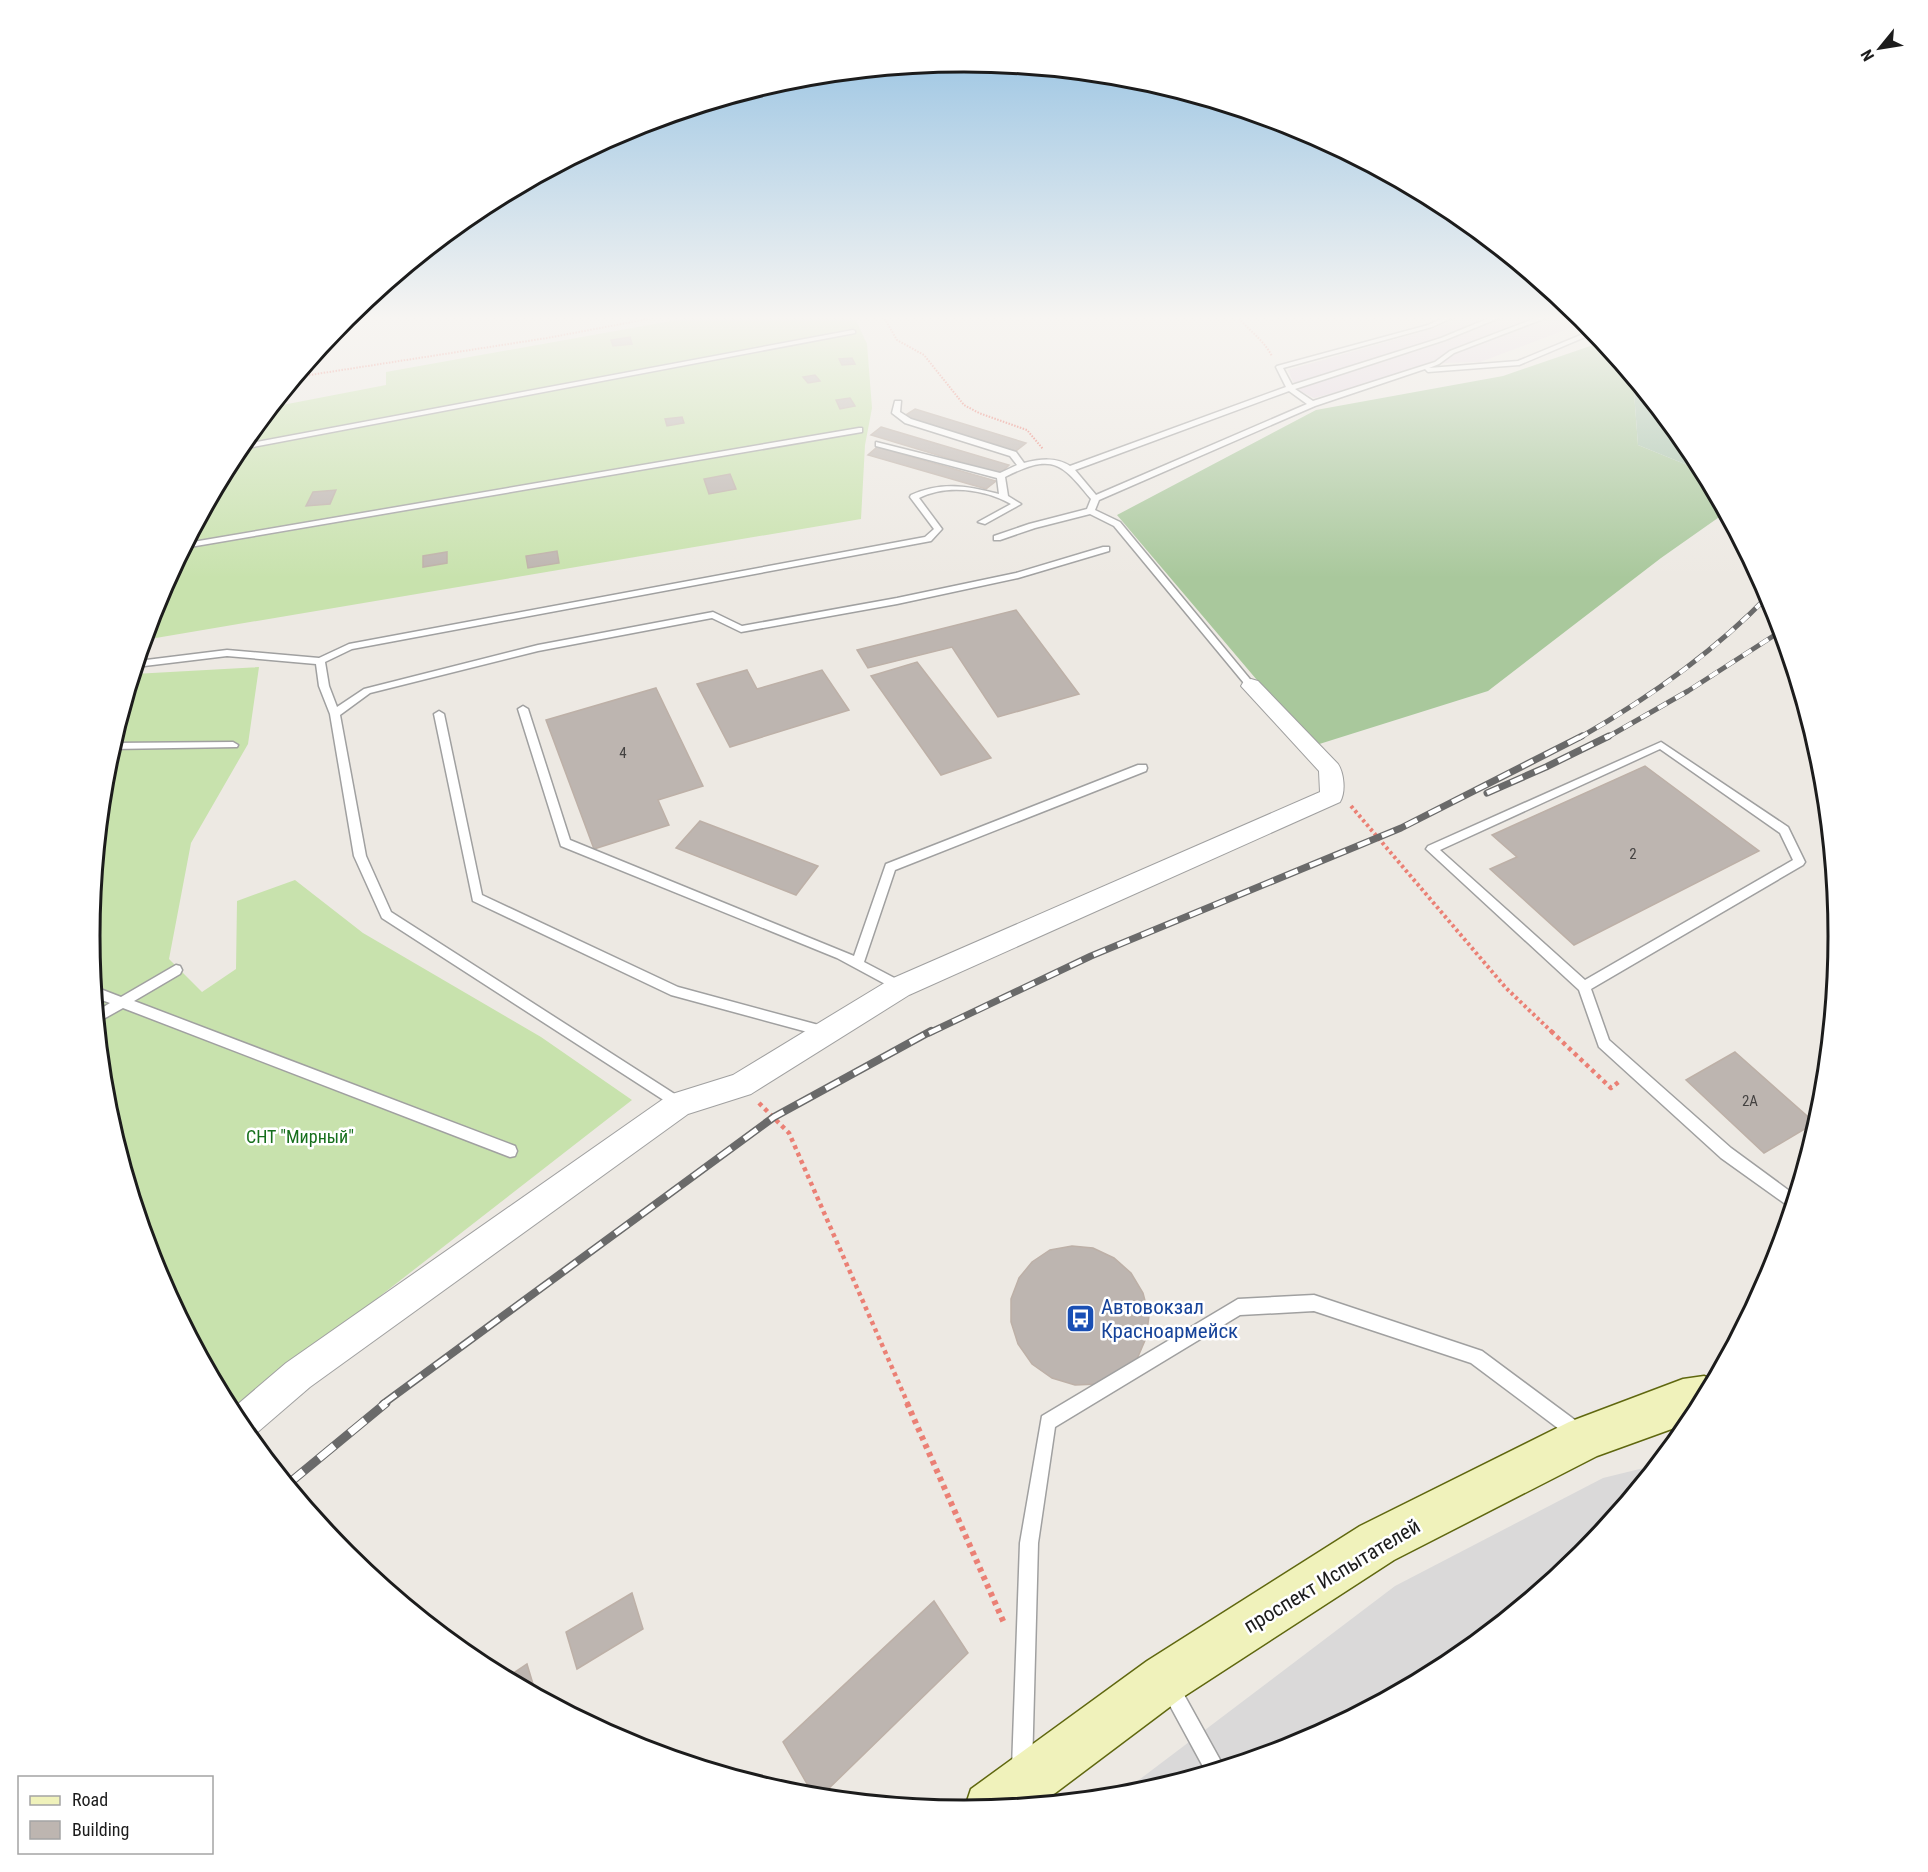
<svg xmlns="http://www.w3.org/2000/svg" width="1928" height="1872" viewBox="0 0 1928 1872" font-family="'Roboto Condensed',sans-serif">
<rect width="100%" height="100%" fill="#ede9e3"/>
<path fill="#dad9d9" d="M1656,1465L1582,1555L1450,1663L1298,1744L1134,1794L1119,1795L1395,1586L1603,1478Z"/>
<path fill="#e5d6e2" d="M1461,316H1581L1586,322L1480,362L1444,363L1314,398L1296,389L1288,370L1435,328Z"/>
<path fill="#c8e2ad" d="M699,316H854L867,344L872,408L865,445L861,519L144,640L156,601L237,450L272,407L386,385V372Z
M259,667L248,744L191,843L169,959L202,992L236,969L237,901L295,880L363,933L541,1037L632,1100L384,1293L233,1415L156,1270L106,1106L90,936L106,765L134,674Z"/>
<path fill="#a9c89c" d="M1602,342L1633,379L1638,445L1702,471L1725,513L1661,558L1488,691L1313,746L1117,515L1316,410L1503,376Z"/>
<path fill="#a6c3ab" d="M1633,379L1691,450L1702,471L1638,445Z"/>
<path fill="#bdb5b0" stroke="#bdb0a7" stroke-width="1.5" d="M630,337L632,344L613,346L611,340Z
M852,358L855,364L842,365L839,359Z
M815,375L820,381L808,383L803,377Z
M850,398L855,406L840,409L836,400Z
M915,409L1026,443L1016,451L904,416Z
M682,417L684,423L667,426L665,419Z
M881,427L1009,465L1000,474L871,435Z
M877,447L996,481L986,489L868,455Z
M730,474L736,489L709,494L704,479Z
M336,490L330,504L306,506L313,492Z
M557,551L559,563L528,568L526,556Z
M447,552V563L423,567V556Z
M1016,610L1079,694L998,717L952,647L868,668L857,650Z
M917,662L991,758L941,775L871,676Z
M747,670L757,689L822,670L849,710L730,747L697,684Z
M656,688L703,786L658,800L669,825L594,849L546,720Z
M1645,766L1759,851L1574,945L1490,869L1517,857L1492,835Z
M700,821L818,866L796,895L676,848Z
M1735,1052L1815,1123L1764,1153L1686,1080Z
M1072,1246L1093,1248L1114,1258L1131,1273L1143,1293L1149,1316L1146,1338L1137,1359L1120,1375L1099,1384L1075,1385L1052,1378L1032,1364L1018,1344L1011,1322V1299L1019,1278L1032,1262L1050,1250Z
M632,1593L643,1629L577,1669L566,1632Z
M934,1601L968,1653L821,1796H814L783,1742Z
M527,1664L536,1694L506,1678Z"/>
<g fill="none" stroke-linecap="round" stroke-linejoin="round">
<defs>
<path id="service" d="M1447,316H1456L1432,327L1283,368L1292,385L1441,338L1494,316H1504L1445,340L1295,389L1313,401L1435,362L1450,351L1541,316H1551L1454,353L1439,364L1429,368L1518,361L1588,332L1590,329L1594,332L1592,334L1519,365L1428,372L1425,369L1315,406L1099,500L1095,510L1120,522L1254,684V688H1248L1114,526L1090,514L1035,528L1000,540H994V536L1029,524L1087,509L1091,499C1061,462 1052,453 1005,477L1008,496L1021,504L985,524L978,522L1011,504C984,489 947,484 919,498L942,529L931,541L352,649L325,662L329,686L337,707L364,689L538,645L713,612L742,626L897,598L1016,573L1103,547H1109V551L1018,578L897,604L741,632L712,618L538,651L370,693L340,715L366,856L391,912L684,1100L686,1104L684,1108L679,1110L382,918L354,856L330,714L319,686L316,664L227,656L136,667L138,661L227,650L319,658L349,644L925,537L934,529L910,497L911,495C942,481 968,486 999,494L997,478L876,446V442L1000,473L1017,465L1010,456L905,423L892,413L895,401H901L900,412L911,419L1016,452L1024,463C1040,459 1056,457 1070,466L1286,387L1276,367L1277,366L1428,325ZM1289,391L1307,404L1096,495L1075,470Z
M853,330L855,331V333L237,450L241,445Z
M859,428H862V432L184,548L187,543Z
M523,706L528,709L570,840L854,956L886,864L1138,765H1146L1147,768L1146,771L895,870L864,962L904,983L906,987L904,991L900,992L837,958L561,846L518,709Z
M439,711L444,714L482,895L678,987L826,1027L831,1028L832,1032L831,1036L826,1037L671,995L473,901L434,714Z
M233,742L238,745L237,747L111,749L113,743Z
M1661,742L1788,827L1805,862L1803,865L1591,989L1609,1040L1731,1148L1795,1195L1791,1208L1721,1158L1599,1047L1579,990L1426,849L1428,846ZM1660,749L1780,833L1793,860L1585,980L1440,850Z
M176,965L180,966L182,970L180,974L134,1001L515,1146L517,1151L515,1156L510,1157L123,1008L98,1022L97,1011L110,1003L96,998L95,987L121,997Z
M1314,1295L1482,1351L1583,1426L1585,1432L1583,1438L1577,1440L1571,1438L1471,1363L1314,1311L1240,1315L1055,1427L1038,1543L1032,1768L1029,1775L1022,1778L1015,1775L1012,1768L1020,1543L1042,1416L1233,1302L1238,1299Z
M1170,1680L1177,1682L1224,1767L1206,1772L1161,1689L1163,1682Z"/>
<path id="minor" d="M1251,679L1258,681L1338,764C1344,773 1346,792 1340,802L909,995L751,1094L688,1114L310,1387L252,1437L250,1438L231,1410L286,1363L669,1095L733,1075L891,979L1320,792L1319,771L1241,686L1244,681Z"/>
<path id="secondary" d="M1704,1376L1714,1380L1691,1422L1597,1456L1394,1560L1183,1697L1042,1803L964,1810L971,1789L1147,1661L1360,1526L1569,1422L1683,1379Z"/>
</defs>
<use href="#service" stroke="#a0a0a0" stroke-width="3"/>
<use href="#minor" stroke="#a0a0a0" stroke-width="2"/>
<use href="#secondary" stroke="#5f670f" stroke-width="3"/>
<path stroke="#eb8075" stroke-width="2" stroke-dasharray="1.5 1.5" stroke-linecap="butt" d="M883,316L897,340L924,355L964,405L979,413L1027,430L1043,449
M1237,316C1250,332 1262,338 1272,356
M297,377L547,338L664,316"/>
<path stroke="#eb8075" stroke-width="4" stroke-dasharray="3 3" stroke-linecap="butt" d="M1351,806L1506,988L1553,1033"/>
<path stroke="#eb8075" stroke-width="4.5" stroke-dasharray="4 4" stroke-linecap="butt" d="M1551,1031L1611,1088L1620,1081
M759,1103L789,1133L908,1404"/>
<path stroke="#eb8075" stroke-width="6" stroke-dasharray="4.5 4.5" stroke-linecap="butt" d="M907,1403L1004,1623"/>
<use href="#service" fill="#fff" fill-rule="evenodd"/>
<use href="#minor" fill="#fff" fill-rule="evenodd"/>
<use href="#secondary" fill="#f0f2bb" fill-rule="evenodd"/>
<defs>
<path id="rail-far3" d="M1579,738C1649,698 1713,653 1769,595
M1606,738L1688,691L1781,631"/>
<path id="rail-far2" d="M1487,793L1546,767L1609,736
M929,1033L1091,956L1401,828L1582,736"/>
<path id="rail-far1" d="M383,1404L774,1117L931,1031"/>
<path id="rail" d="M288,1484L386,1403"/>
</defs>
<use href="#rail-far3" stroke="#6a6a6a" stroke-width="5"/>
<use href="#rail-far2" stroke="#6a6a6a" stroke-width="7"/>
<use href="#rail-far1" stroke="#6a6a6a" stroke-width="8"/>
<use href="#rail" stroke="#6a6a6a" stroke-width="9"/>
<use href="#rail-far3" stroke="#fff" stroke-width="4" stroke-dasharray="10" stroke-linecap="butt"/>
<use href="#rail-far2" stroke="#fff" stroke-width="4.5" stroke-dasharray="13" stroke-linecap="butt"/>
<use href="#rail-far1" stroke="#fff" stroke-width="5" stroke-dasharray="16" stroke-linecap="butt"/>
<use href="#rail" stroke="#fff" stroke-width="7" stroke-dasharray="20" stroke-linecap="butt"/>
</g>
<linearGradient id="sky" x2="0" y2="1"><stop stop-color="#8ebee1"/><stop offset="0.55" stop-color="#f7f5f2"/><stop offset="1" stop-color="#f7f5f2" stop-opacity="0"/></linearGradient>
<rect width="1928" height="578" fill="url(#sky)"/>
<defs>
<symbol id="bus-square" viewBox="-11 -11 22 22"><rect x="-9" y="-9" width="18" height="18" rx="4" fill="#1a4fb4" stroke="#fff"/><path d="M-5-6H5V4H4V6H2V4H-2V6H-4V4H-5ZM-3.5-4V0h7V-4ZM-3.5 1.2v1.5H-2V1.2ZM2 1.2v1.5H3.5V1.2Z" fill="#fff"/></symbol>
</defs>
<g fill-rule="evenodd">
<use href="#bus-square" x="1064" y="1302" width="33" height="33"/>
</g>
<g text-anchor="middle" stroke-width="5" stroke-linejoin="round" paint-order="stroke">
<g font-size="15" fill="#444241">
<text x="623" y="758">4</text>
<text x="1633" y="859">2</text>
<text x="1750" y="1106">2А</text>
</g>
<g font-size="18" fill="#166f1c" stroke="#fff">
<text x="300" y="1143">СНТ "Мирный"</text>
</g>
<g font-size="21" fill="#164399" stroke="#fff" text-anchor="start">
<text x="1101" y="1314">Автовокзал<tspan x="1101" dy="24">Красноармейск</tspan></text>
</g>
<g font-size="21" fill="#1c1c1c" stroke="#fff">
<text transform="translate(1332 1576) rotate(-31)" y="7">проспект Испытателей</text>
</g>
</g>
<path d="M0 0H1928V1872H0ZM100 936a864 864 0 1 1 1728 0a864 864 0 1 1-1728 0Z" fill="#fff" fill-rule="evenodd"/>
<path fill="none" stroke="#1c1c1c" stroke-width="3" d="M100 936a864 864 0 1 1 1728 0a864 864 0 1 1-1728 0Z"/>
<rect x="18" y="1776" width="195" height="78" fill="#ffffff" stroke="#a4a4a4" stroke-width="1.5"/>
<rect x="30" y="1796" width="30" height="9" fill="#f0f2bb" stroke="#a4a4a4" stroke-width="1.5"/>
<text x="72" y="1806" font-size="18" fill="#1c1c1c">Road</text>
<rect x="30" y="1821" width="30" height="18" fill="#bdb5b0" stroke="#a4a4a4" stroke-width="1.5"/>
<text x="72" y="1836" font-size="18" fill="#1c1c1c">Building</text>
<g transform="translate(1880 48) rotate(240)" stroke="#ffffff" stroke-width="4.5" paint-order="stroke">
<path d="M0-4.5L10 22L0 15L-10 22Z" fill="#1c1c1c"/>
<text y="-9" font-size="16" font-weight="bold" text-anchor="middle" fill="#1c1c1c">N</text>
</g>
</svg>
